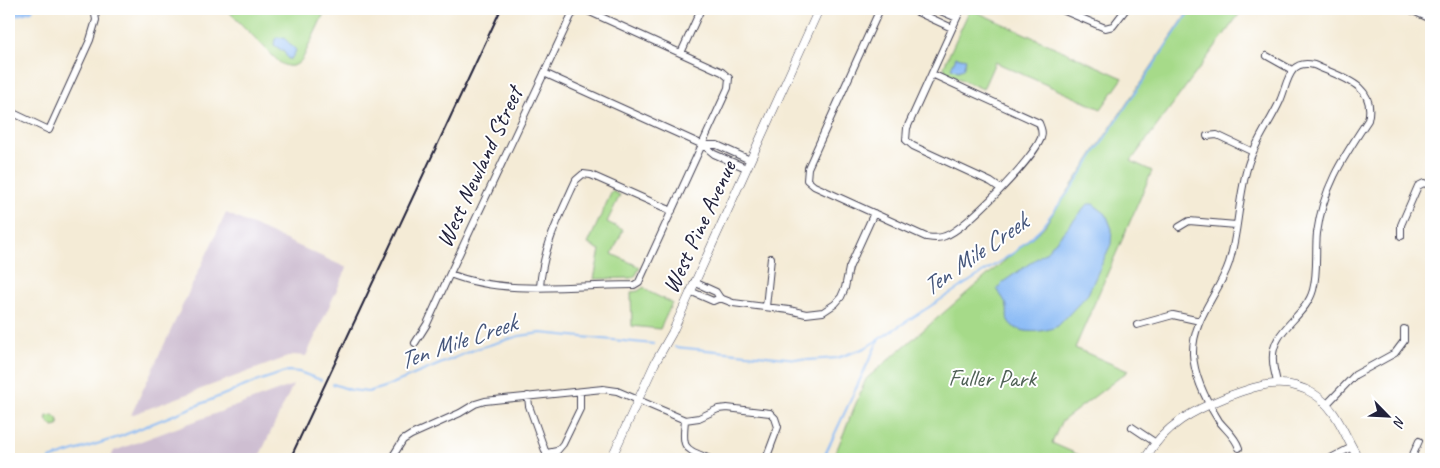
<svg xmlns="http://www.w3.org/2000/svg" width="1440" height="468" viewBox="0 0 1440 468" font-family="Caveat,sans-serif">
<rect width="100%" height="100%" fill="#fff"/>
<filter id="ink" filterUnits="userSpaceOnUse"><feTurbulence type="fractalNoise" baseFrequency=".02" numOctaves="2"/><feDisplacementMap in="SourceGraphic" scale="10" xChannelSelector="R" yChannelSelector="G"/><feConvolveMatrix kernelMatrix="1 2 1 2 8 2 1 2 1" color-interpolation-filters="sRGB"/></filter>
<filter id="wash" filterUnits="userSpaceOnUse"><feTurbulence type="fractalNoise" baseFrequency=".0096" numOctaves="4" result="noise"/><feDisplacementMap in="SourceGraphic" scale="20" xChannelSelector="R" yChannelSelector="G"/><feGaussianBlur stdDeviation="1.12" result="paint"/><feColorMatrix in="noise" values="0 0 0 0 0 0 0 0 0 0 0 0 0 0 0 0 0 1.4 0 .05"/><feComposite in="paint" operator="in"/></filter>
<g filter="url(#wash)">
<rect width="100%" height="100%" fill="#f4ebd6"/>
<path fill="#cebed1" d="M226,213L347,268L306,356L293,355L131,415Z
M293,385L258,459H110L114,451Z"/>
<path fill="#a6da89" stroke="#647e62" d="M229,9H326L303,58C297,67 288,69 279,62L229,12Z
M970,9L1123,78L1101,109L995,62L983,89L946,73L944,66Z
M1190,9H1243L1131,161L1152,171L1075,348L1128,371L1061,422L1052,443L1088,459H833L866,379L1044,227Z
M612,191L620,195L607,222L623,230L612,254L640,267L636,275L631,278L594,279L600,250L588,244Z
M644,287L649,292L672,303L660,329L632,326L631,292L638,291Z
M53,415L57,418L59,424L58,426L53,427L46,420L47,416Z"/>
<path fill="#89baf5" stroke="#566e98" d="M278,37L284,38L296,50L295,53L291,59H288L284,52L274,45L275,39Z
M956,57L966,59L963,69L958,71L951,68Z
M1088,204H1093L1106,214L1112,229L1111,244L1088,294L1058,326C1046,332 1018,336 1009,322C1006,318 1008,312 1007,307C1006,301 1000,295 997,289L1003,282L1046,252Z"/>
<g fill="none" stroke-linecap="round" stroke-linejoin="round">
<path stroke="#89baf5" stroke-width="2" d="M675,347L808,360L837,358L865,348L1015,252L1041,228L1071,189L1191,9
M333,384L351,390L368,392L387,386L476,349L519,336L541,333L654,344
M49,459L119,437L255,382L288,371L299,372L321,380
M823,459L879,339"/>
<path stroke="#89baf5" stroke-width="7" d="M9,15L30,9"/>
</g>
</g>
<g filter="url(#ink)">
<g fill="none" stroke-linecap="round" stroke-linejoin="round">
<defs>
<path id="minor" d="M880,9L808,168L807,180L814,186L926,237C933,238 939,239 945,236C966,229 1033,159 1041,138C1043,132 1041,128 1039,123L932,74
M911,9L952,28
M936,9L957,18
M961,9L907,128L906,140L913,146L991,182L1001,189
M1060,9L1105,28L1113,26L1126,9
M1409,9L1431,19
M681,53L701,9
M1267,56L1292,70
M544,73L703,145L714,154L746,168
M9,111L49,130L90,40L96,20L94,9
M1207,136L1217,135L1253,152
M703,145H717L750,160
M1179,227L1189,221L1236,225
M1401,236V225L1418,186L1424,183L1431,186
M540,287C543,247 560,215 576,180L583,174L591,175L672,211
M690,291L713,301L720,298L716,292L694,282
M720,298L733,303L789,310L806,314L823,312L835,304L841,297L845,288L849,268L874,213
M766,307L771,258
M1137,325L1173,315L1200,321
M415,343L427,324L446,282L571,16C576,10 580,8 588,11L722,72L729,78L728,88L639,282L634,285C575,285 505,296 450,274
M528,396L529,406L548,459
M1327,404L1355,375L1395,353L1404,341V329
M685,420C682,450 684,448 710,459
M1132,427L1156,443
M1239,448C1235,436 1226,430 1219,421C1207,402 1194,377 1193,354C1192,319 1219,294 1229,263C1239,231 1238,197 1248,165C1255,142 1270,123 1280,101C1288,83 1288,59 1314,65C1340,77 1377,84 1368,120C1343,158 1323,187 1317,233C1315,252 1318,272 1313,290C1306,317 1270,330 1273,361C1273,368 1276,376 1277,383
M547,453L557,451L563,444L580,409V392
M391,459L403,440L411,435L460,413L475,404L485,401L603,389L617,391L685,420L699,418L718,409L727,408L770,413L775,418L778,427L766,459
M1329,459L1352,447
M1411,459L1419,441"/>
<path id="tertiary" d="M611,459L655,363L672,333L819,9
M1145,459C1164,425 1194,410 1229,396C1258,385 1285,376 1314,394C1338,409 1344,436 1359,459"/>
</defs>
<use href="#minor" stroke="#424052" stroke-width="8"/>
<use href="#tertiary" stroke="#424052" stroke-width="9"/>
<use href="#minor" stroke="#fff" stroke-width="6"/>
<use href="#tertiary" stroke="#fff" stroke-width="8"/>
<path stroke="#22223b" stroke-width="2" d="M290,459L501,9"/>
</g>
</g>
<g text-anchor="middle" stroke-width="4" stroke-linejoin="round" paint-order="stroke">
<g font-size="24" fill="#22223b" stroke="#fff">
<text transform="translate(479 167) rotate(-65)" y="8">West Newland Street</text>
<text transform="translate(699 227) rotate(-65)" y="8">West Pine Avenue</text>
</g>
<g font-size="24" fill="#506256" stroke="#fff">
<text x="992" y="386">Fuller Park</text>
</g>
<g font-size="25" font-style="italic" fill="#46577c" stroke="#fff">
<text transform="translate(974 254) rotate(-35)" y="9">Ten Mile Creek</text>
<text transform="translate(457 341) rotate(-19)" y="9">Ten Mile Creek</text>
</g>
</g>
<rect width="1440" height="468" fill="none" stroke="#fff" stroke-width="30"/>
<g transform="translate(1388 416) rotate(114)" stroke="#ffffff" stroke-width="4" paint-order="stroke">
<path d="M0-4L9 19L0 12L-9 19Z" fill="#22223b"/>
<text y="-8" font-size="14" font-weight="bold" text-anchor="middle" fill="#22223b">N</text>
</g>
</svg>
